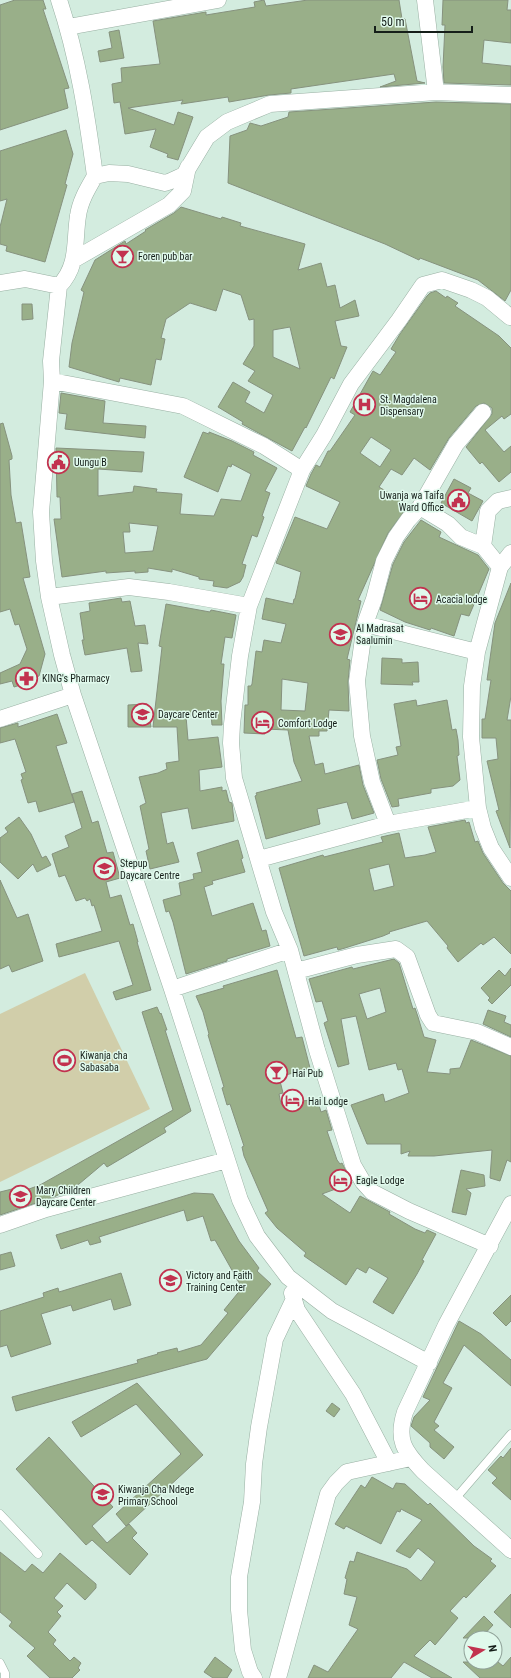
<svg xmlns="http://www.w3.org/2000/svg" width="511" height="1678" viewBox="0 0 511 1678" font-family="'Roboto Condensed',sans-serif">
<rect width="100%" height="100%" fill="#d3ecdf"/>
<path fill="#d1ceaa" d="M85,973L150,1109L0,1182V1014Z"/>
<path fill="#99af89" stroke="#86927e" fill-rule="evenodd" d="M15,0H43L46,9H43L69,88L64,89L68,108L0,130V5Z
M264,0L266,6L308,0H399L402,19H405L417,81L425,83L380,87L396,81L394,74L291,89V93L269,95L229,102L228,97L181,104L183,100L128,108L174,125L178,112L193,117L178,160L167,157L168,154L150,147L156,129L125,134L120,102L114,103L112,84L122,82L121,68L160,64L153,21L206,12V15L255,7L254,2Z
M443,0H508L507,10H511V43L484,40L482,63L511,66V85L444,83L443,67L445,25H442Z
M119,30L124,58L100,62L98,51L112,48L109,32Z
M436,102L511,104V290L505,301L478,280L420,258L419,260L385,244L228,183L230,136L247,130L250,123L261,126L288,117L289,112Z
M66,130L73,154L65,184L67,185L45,262L6,251L7,246L0,244V227L7,199L0,201V151Z
M181,207L221,219L222,217L241,223L240,226L305,244L298,270L321,263L327,287L335,285L340,308L355,300L359,316L335,321L341,346L347,347L334,379L331,377L306,428L305,427L292,451L242,424L243,422L218,407L233,382L250,392L245,402L264,413L273,395L248,381L255,371L243,364L254,346V319L249,320L241,295L223,289L216,311L190,303L166,319L161,338L165,339L161,360L156,359L151,385L120,378L119,382L69,367L72,343L84,292L81,290L95,260L125,241L126,244L146,231L145,230L174,213ZM290,327L300,369L273,357V330Z
M436,291L446,298L447,296L458,303L455,306L499,336L511,348V414L504,419L502,416L485,430L504,452L511,446V472L499,482L482,462L480,464L466,447L492,414V408L484,403L476,406L449,438L430,470L414,458L402,475L391,469L379,487L409,505L388,533L358,600L361,601L347,659L350,660L348,682L349,711L329,710L327,731H319V736H309L315,765L323,763L325,774L359,765L363,785L374,813L352,819L347,802L317,809L320,824L266,839L255,796L257,795L256,793L302,781L294,762L288,730L265,729V734L244,733L245,705H248V686H251L252,684L256,651L262,652L264,640L281,643L286,624L262,619L266,598L293,604L294,599H295L301,572L276,563L295,517L327,529L340,502L306,486L311,474L316,465L320,467L328,451H330L355,415L350,412L373,371L380,375L396,352L391,349L400,334L427,296L430,293ZM371,437L391,450L380,467L360,453ZM282,679L308,683L305,711L281,710Z
M22,304H32L33,319L22,320Z
M61,393L105,401L103,423L146,426L145,438L65,429L67,414L59,413Z
M3,423L12,456V459L9,460L11,495L16,523L21,522L30,577L23,578L45,654L39,676L23,681L24,684L14,687L12,681L0,684V673L20,664L27,649L19,624L15,625L10,609L0,612V424Z
M203,432L209,434V432L232,441L254,452L253,455L277,468L265,491L270,493L262,516L264,517L257,537L252,535L242,564L246,565L243,577L240,582L227,588L213,586L214,581L199,579V577L172,569V572L148,568V572L135,573V571L106,573V571L62,577L54,519H61L60,497H57L56,448L144,452L142,472L98,469V496L133,492L134,486L157,489L156,492L182,494L180,514L214,516L221,499L241,501L251,474L232,464L231,467L228,466L218,492L184,477ZM129,523L158,526L153,551L125,553L123,532H130Z
M454,479L471,488L468,493L483,501L472,521L441,503Z
M421,520L441,532L439,537L478,555L489,569L469,616L461,614L454,636L431,628L430,630L405,622L380,610L393,564L404,542Z
M511,583V696L507,720H511L510,848L496,811L499,810L487,761L498,759L496,738H482V719H485L491,680H487L495,623Z
M121,598L122,602L130,601L135,626L145,625L148,644L138,643L142,671L131,672L127,648L85,655L82,640H84L80,613L90,611L89,603Z
M166,604L210,612L211,610L236,615L232,638L225,637L221,664H224L221,701L222,725H212L211,715L186,716L188,740L218,737L222,767L199,770L200,791L222,787V791L226,790L229,802L232,803L234,821L192,829L188,808L161,813L167,844L173,842L179,862L150,869L146,851L149,849L140,806L146,803L139,777L158,773L167,769L166,763L179,761L177,727H153L162,647L159,646Z
M382,658L402,659V663L418,662L419,682H412L413,685L381,684Z
M416,700L417,706L447,700L452,730L456,729L458,740L459,755L457,756L460,780L453,786L431,789V793L398,799L399,806L392,807L381,779L377,760L398,755L396,747L401,746L394,704Z
M147,704L151,727H128V705Z
M57,714L67,743L56,746L74,802L39,812L36,801L28,803L21,780L23,779L21,774L26,772L15,739L0,743V728L18,723V727Z
M82,791L92,823L98,821L107,853L113,852L120,878L106,882L110,898L121,895L130,925L133,924L138,942H137L151,990L116,1000L113,992L133,985L119,941L59,957L56,944L102,931L94,905L92,906L90,899L87,901L85,898L76,901L65,875L59,877L52,854L69,847L65,836L82,828L72,794Z
M19,817L31,834L42,858L46,856L51,865L37,872L33,864L18,879L0,862V838L8,832L5,828Z
M465,820L466,823L469,822L475,842L478,841L483,853L503,883L511,891V954L494,937L483,945L481,943L458,962L447,948L448,946L427,921L389,932L390,933L383,936L345,948L338,950L337,947L304,956L279,868L323,855L324,857L383,842L381,837L399,833L405,858L425,855L436,852L428,827ZM389,864L394,886L374,891L369,869Z
M238,840L243,858L241,859L245,872L212,881L213,884L204,887L212,916L253,903L262,931L266,930L270,946L227,959V961L186,974L173,922L169,911L166,912L163,900L181,895L179,883L194,879L193,874L202,872L197,853Z
M0,880L17,918L28,914L43,961L12,972L9,965L0,969Z
M394,959L399,963L413,1009L415,1008L418,1017L424,1037L436,1040L427,1072L450,1074V1069L460,1068L471,1040L511,1056V1162L507,1160L500,1181L490,1178L492,1150L434,1156H408L410,1151L401,1154V1144H367L351,1105L383,1094L385,1102L409,1093L402,1069L398,1070L396,1063L369,1070L356,1016L341,1019L349,1064L338,1067L324,1023L328,1021L322,1001L316,1002L309,979L352,967L353,969ZM380,988L386,1012L367,1019L359,994Z
M511,968V985L492,1004L488,1000L490,998L481,988L499,970L505,976Z
M277,970L296,1038L302,1037L310,1068L279,1077L283,1093L279,1094L281,1104L317,1099L321,1112L326,1110L332,1130L327,1131L337,1160L340,1164L342,1163L352,1183L322,1194L350,1213L360,1196L390,1212L389,1214L415,1229L425,1233L427,1230L436,1234L422,1260L424,1261L417,1274L393,1314L373,1302L388,1278L369,1267L366,1273L357,1268L346,1285L304,1256L306,1253L277,1228L265,1213L268,1211L244,1156L242,1147L244,1146L230,1104L227,1105L222,1088L224,1087L208,1035L209,1034L203,1012L196,996L224,988L223,986Z
M157,1007L160,1014L161,1013L167,1030H165L191,1111L164,1128L166,1132L107,1167L104,1163L79,1184L54,1197L0,1215V1192L16,1188L18,1193L40,1185L173,1110L142,1012Z
M488,1010L506,1016L504,1022L511,1025V1037L483,1024Z
M461,1170L484,1175L485,1186L466,1189L471,1193L466,1215L452,1212Z
M194,1193L213,1194L239,1241L259,1268L257,1271L271,1284L207,1359L16,1411L12,1397L138,1363L137,1360L158,1354L157,1353L177,1348L178,1352L201,1345L228,1313L224,1310L242,1288L215,1240L211,1241L203,1216L187,1221L184,1210L99,1237L101,1242L90,1245L88,1240L61,1249L56,1235Z
M11,1252L15,1266L0,1270V1255Z
M121,1273L131,1305L114,1310L111,1299L73,1311L71,1305L41,1314L51,1344L11,1357L7,1345L0,1347V1311L44,1297L43,1293L58,1288L59,1292Z
M511,1295V1321L506,1326L493,1313Z
M459,1321L481,1334L511,1360V1386L464,1345L443,1383L452,1388L434,1422L439,1426L434,1430L454,1447L444,1459L430,1447V1443L411,1426L414,1417L430,1400L423,1397Z
M137,1383L203,1455L126,1526L116,1514L181,1454L136,1404L81,1437L72,1422Z
M332,1403L340,1409L334,1417L326,1411Z
M49,1437L113,1507L92,1526L107,1543L129,1524L137,1533L132,1538L148,1554L130,1575L92,1540L86,1545L16,1469Z
M511,1448V1500L492,1483L497,1478L488,1470L501,1456L503,1458Z
M372,1477L393,1489L396,1483L405,1484L428,1505L430,1503L474,1546L492,1559L490,1561L496,1566L466,1598L464,1596L450,1611L458,1618L435,1645L430,1640L414,1656L452,1678H432L404,1662L391,1678H308L314,1665L328,1672L358,1629L349,1625L357,1597L344,1594L347,1579L345,1578L350,1561L354,1562L357,1552L407,1569L421,1581L435,1562L418,1548L410,1558L396,1551L422,1520L401,1509L400,1512L397,1511L381,1544L346,1526L344,1529L335,1524L361,1485L365,1488Z
M0,1552L25,1572L32,1564L43,1573L60,1553L96,1584V1588L85,1600L67,1583L54,1598L63,1606L57,1612L61,1616L48,1632L56,1640L53,1644L70,1661L74,1657L81,1663L78,1668L80,1670L72,1678H50L27,1656L35,1648L9,1626L12,1622L0,1612Z
M511,1594V1628L494,1612Z
M484,1616L493,1625L481,1638H463Z
M215,1657L232,1670L227,1678H213L204,1672Z
M511,1657V1678H480L463,1662H498L503,1666Z"/>
<g fill="none" stroke-linecap="round" stroke-linejoin="round">
<defs>
<path id="service" d="M455,1499L511,1434
M0,1514L38,1554
M0,1663L5,1673V1678"/>
<path id="minor" d="M59,0C78,57 87,116 95,176
M425,0L436,92
M68,27L218,0
M75,259L169,205L183,191L188,167
M0,283L25,279L59,286C79,266 74,241 78,216C80,201 88,188 95,176L109,173L128,174L165,183L171,181L184,175L207,137L227,122L270,104L436,92L511,95
M59,286L51,361L52,381L41,512L44,561L49,597L62,655L73,695L172,989L240,1200L257,1236L288,1277L332,1311L429,1363
M52,381L183,406L264,446L302,470
M420,507L456,444L483,412
M483,546L488,511L498,501L511,498
M511,553L500,567L477,652L472,686L471,737L478,808L483,828L491,848L511,878
M49,597L129,587L169,592L249,606
M365,624L477,652
M0,719L73,695
M388,824L372,782L362,736L357,681L365,624L374,599L384,561L396,537L408,520L420,507L448,524L461,537L483,546L500,567
M259,859L388,824L478,808
M296,971L357,955L396,949L407,957L428,1015L433,1023L477,1032L511,1047
M172,989L290,950
M511,1204L446,1325L405,1412C396,1440 404,1451 423,1471L511,1550
M0,1225L46,1209L227,1160
M490,1246L409,1211L372,1192L363,1182L353,1165L317,1050L290,950L274,912L234,778L231,743L232,724L240,656L249,606L302,470L324,435L351,384L399,320L423,285L442,280L471,290L487,298L510,317
M292,1293L297,1310L353,1394L389,1463
M254,1678L250,1672L243,1650L239,1610V1577L252,1502L254,1464L259,1427L275,1339L294,1299
M278,1678L328,1494L336,1483L347,1472L411,1458"/>
</defs>
<use href="#service" stroke="#99b0a3" stroke-width="9"/>
<use href="#minor" stroke="#99b0a3" stroke-width="17"/>
<use href="#service" stroke="#fff" stroke-width="8"/>
<use href="#minor" stroke="#fff" stroke-width="16"/>
</g>
<defs>
<symbol id="bar-ring" viewBox="-11 -11 22 22"><circle r="9.5" fill="#e0f9ec" stroke="#c2324f" stroke-width="1.5"/><path d="M-6-5H6L.8 .8V4.5H3.5V6h-7V4.5H-.8V.8Z" fill="#c2324f"/></symbol>
<symbol id="hospital-ring" viewBox="-11 -11 22 22"><circle r="9.5" fill="#e0f9ec" stroke="#c2324f" stroke-width="1.5"/><path d="M-5-5h3v3.5h4V-5h3V5h-3V1.5h-4V5h-3Z" fill="#c2324f"/></symbol>
<symbol id="civic-ring" viewBox="-11 -11 22 22"><circle r="9.5" fill="#e0f9ec" stroke="#c2324f" stroke-width="1.5"/><path d="M-.6-6.5H3V-4.5H.6V-3L4-1V1h2V6H-6V1h2V-1L-.6-3ZM-1.2 2.5V6h2.4V2.5Z" fill="#c2324f"/></symbol>
<symbol id="hotel-ring" viewBox="-11 -11 22 22"><circle r="9.5" fill="#e0f9ec" stroke="#c2324f" stroke-width="1.5"/><path d="M-6-4.5h1.5V1H6V5H4.5V3h-9V5H-6ZM-4 0a1.8 1.8 0 1 1 3.6 0ZM.5 0V-2.5h3Q6-2.5 6 0Z" fill="#c2324f"/></symbol>
<symbol id="school-ring" viewBox="-11 -11 22 22"><circle r="9.5" fill="#e0f9ec" stroke="#c2324f" stroke-width="1.5"/><path d="M0-5L7-2L0 1L-7-2ZM-4 1L0 2.5L4 1V4Q0 6-4 4Z" fill="#c2324f"/></symbol>
<symbol id="pharmacy-ring" viewBox="-11 -11 22 22"><circle r="9.5" fill="#e0f9ec" stroke="#c2324f" stroke-width="1.5"/><path d="M-2-6h4v4h4v4h-4v4h-4v-4h-4v-4h4Z" fill="#c2324f"/></symbol>
<symbol id="stadium-ring" viewBox="-11 -11 22 22"><circle r="9.5" fill="#e0f9ec" stroke="#c2324f" stroke-width="1.5"/><path d="M0-5a6.5 5 0 1 0 0 10a6.5 5 0 1 0 0-10ZM-3.5-1.8h7v3.6h-7Z" fill="#c2324f"/></symbol>
</defs>
<g fill-rule="evenodd">
<use href="#bar-ring" x="110" y="244" width="25" height="25"/>
<use href="#hospital-ring" x="352" y="392" width="25" height="25"/>
<use href="#civic-ring" x="46" y="450" width="25" height="25"/>
<use href="#civic-ring" x="446" y="488" width="25" height="25"/>
<use href="#hotel-ring" x="408" y="586" width="25" height="25"/>
<use href="#school-ring" x="328" y="622" width="25" height="25"/>
<use href="#pharmacy-ring" x="14" y="666" width="25" height="25"/>
<use href="#school-ring" x="130" y="702" width="25" height="25"/>
<use href="#hotel-ring" x="250" y="710" width="25" height="25"/>
<use href="#school-ring" x="92" y="856" width="25" height="25"/>
<use href="#stadium-ring" x="52" y="1048" width="25" height="25"/>
<use href="#bar-ring" x="264" y="1060" width="25" height="25"/>
<use href="#hotel-ring" x="280" y="1088" width="25" height="25"/>
<use href="#hotel-ring" x="328" y="1168" width="25" height="25"/>
<use href="#school-ring" x="8" y="1184" width="25" height="25"/>
<use href="#school-ring" x="158" y="1268" width="25" height="25"/>
<use href="#school-ring" x="90" y="1482" width="25" height="25"/>
</g>
<g text-anchor="middle" stroke-width="3" stroke-linejoin="round" paint-order="stroke">
<g font-size="10" fill="#151e19" stroke="#e0f9ec" text-anchor="start">
<text x="138" y="260">Foren pub bar</text>
<text x="380" y="403">St. Magdalena<tspan x="380" dy="12">Dispensary</tspan></text>
<text x="74" y="466">Uungu B</text>
<text x="444" y="499" text-anchor="end">Uwanja wa Taifa<tspan x="444" dy="12">Ward Office</tspan></text>
<text x="436" y="603">Acacia lodge</text>
<text x="356" y="632">Al Madrasat<tspan x="356" dy="12">Saalumin</tspan></text>
<text x="42" y="682">KING's Pharmacy</text>
<text x="158" y="718">Daycare Center</text>
<text x="278" y="727">Comfort Lodge</text>
<text x="120" y="867">Stepup<tspan x="120" dy="12">Daycare Centre</tspan></text>
<text x="80" y="1059">Kiwanja cha<tspan x="80" dy="12">Sabasaba</tspan></text>
<text x="292" y="1077">Hai Pub</text>
<text x="308" y="1105">Hai Lodge</text>
<text x="356" y="1184">Eagle Lodge</text>
<text x="36" y="1194">Mary Children<tspan x="36" dy="12">Daycare Center</tspan></text>
<text x="186" y="1279">Victory and Faith<tspan x="186" dy="12">Training Center</tspan></text>
<text x="118" y="1493">Kiwanja Cha Ndege<tspan x="118" dy="12">Primary School</tspan></text>
</g>
</g>
<g transform="translate(483 1650) rotate(80)"><circle r="19" fill="#e0f9ec" stroke="#8fa198"/>
<path d="M0-3L7 15L0 10L-7 15Z" fill="#c2324f"/>
<text y="-6" font-size="11" font-weight="bold" text-anchor="middle" fill="#151e19">N</text>
</g>
<path d="M375 26v6h97v-6" fill="none" stroke="#151e19" stroke-width="2"/>
<text x="381" y="26" font-size="12" fill="#151e19" stroke="#e0f9ec" stroke-width="3" paint-order="stroke">50 m</text>
</svg>
